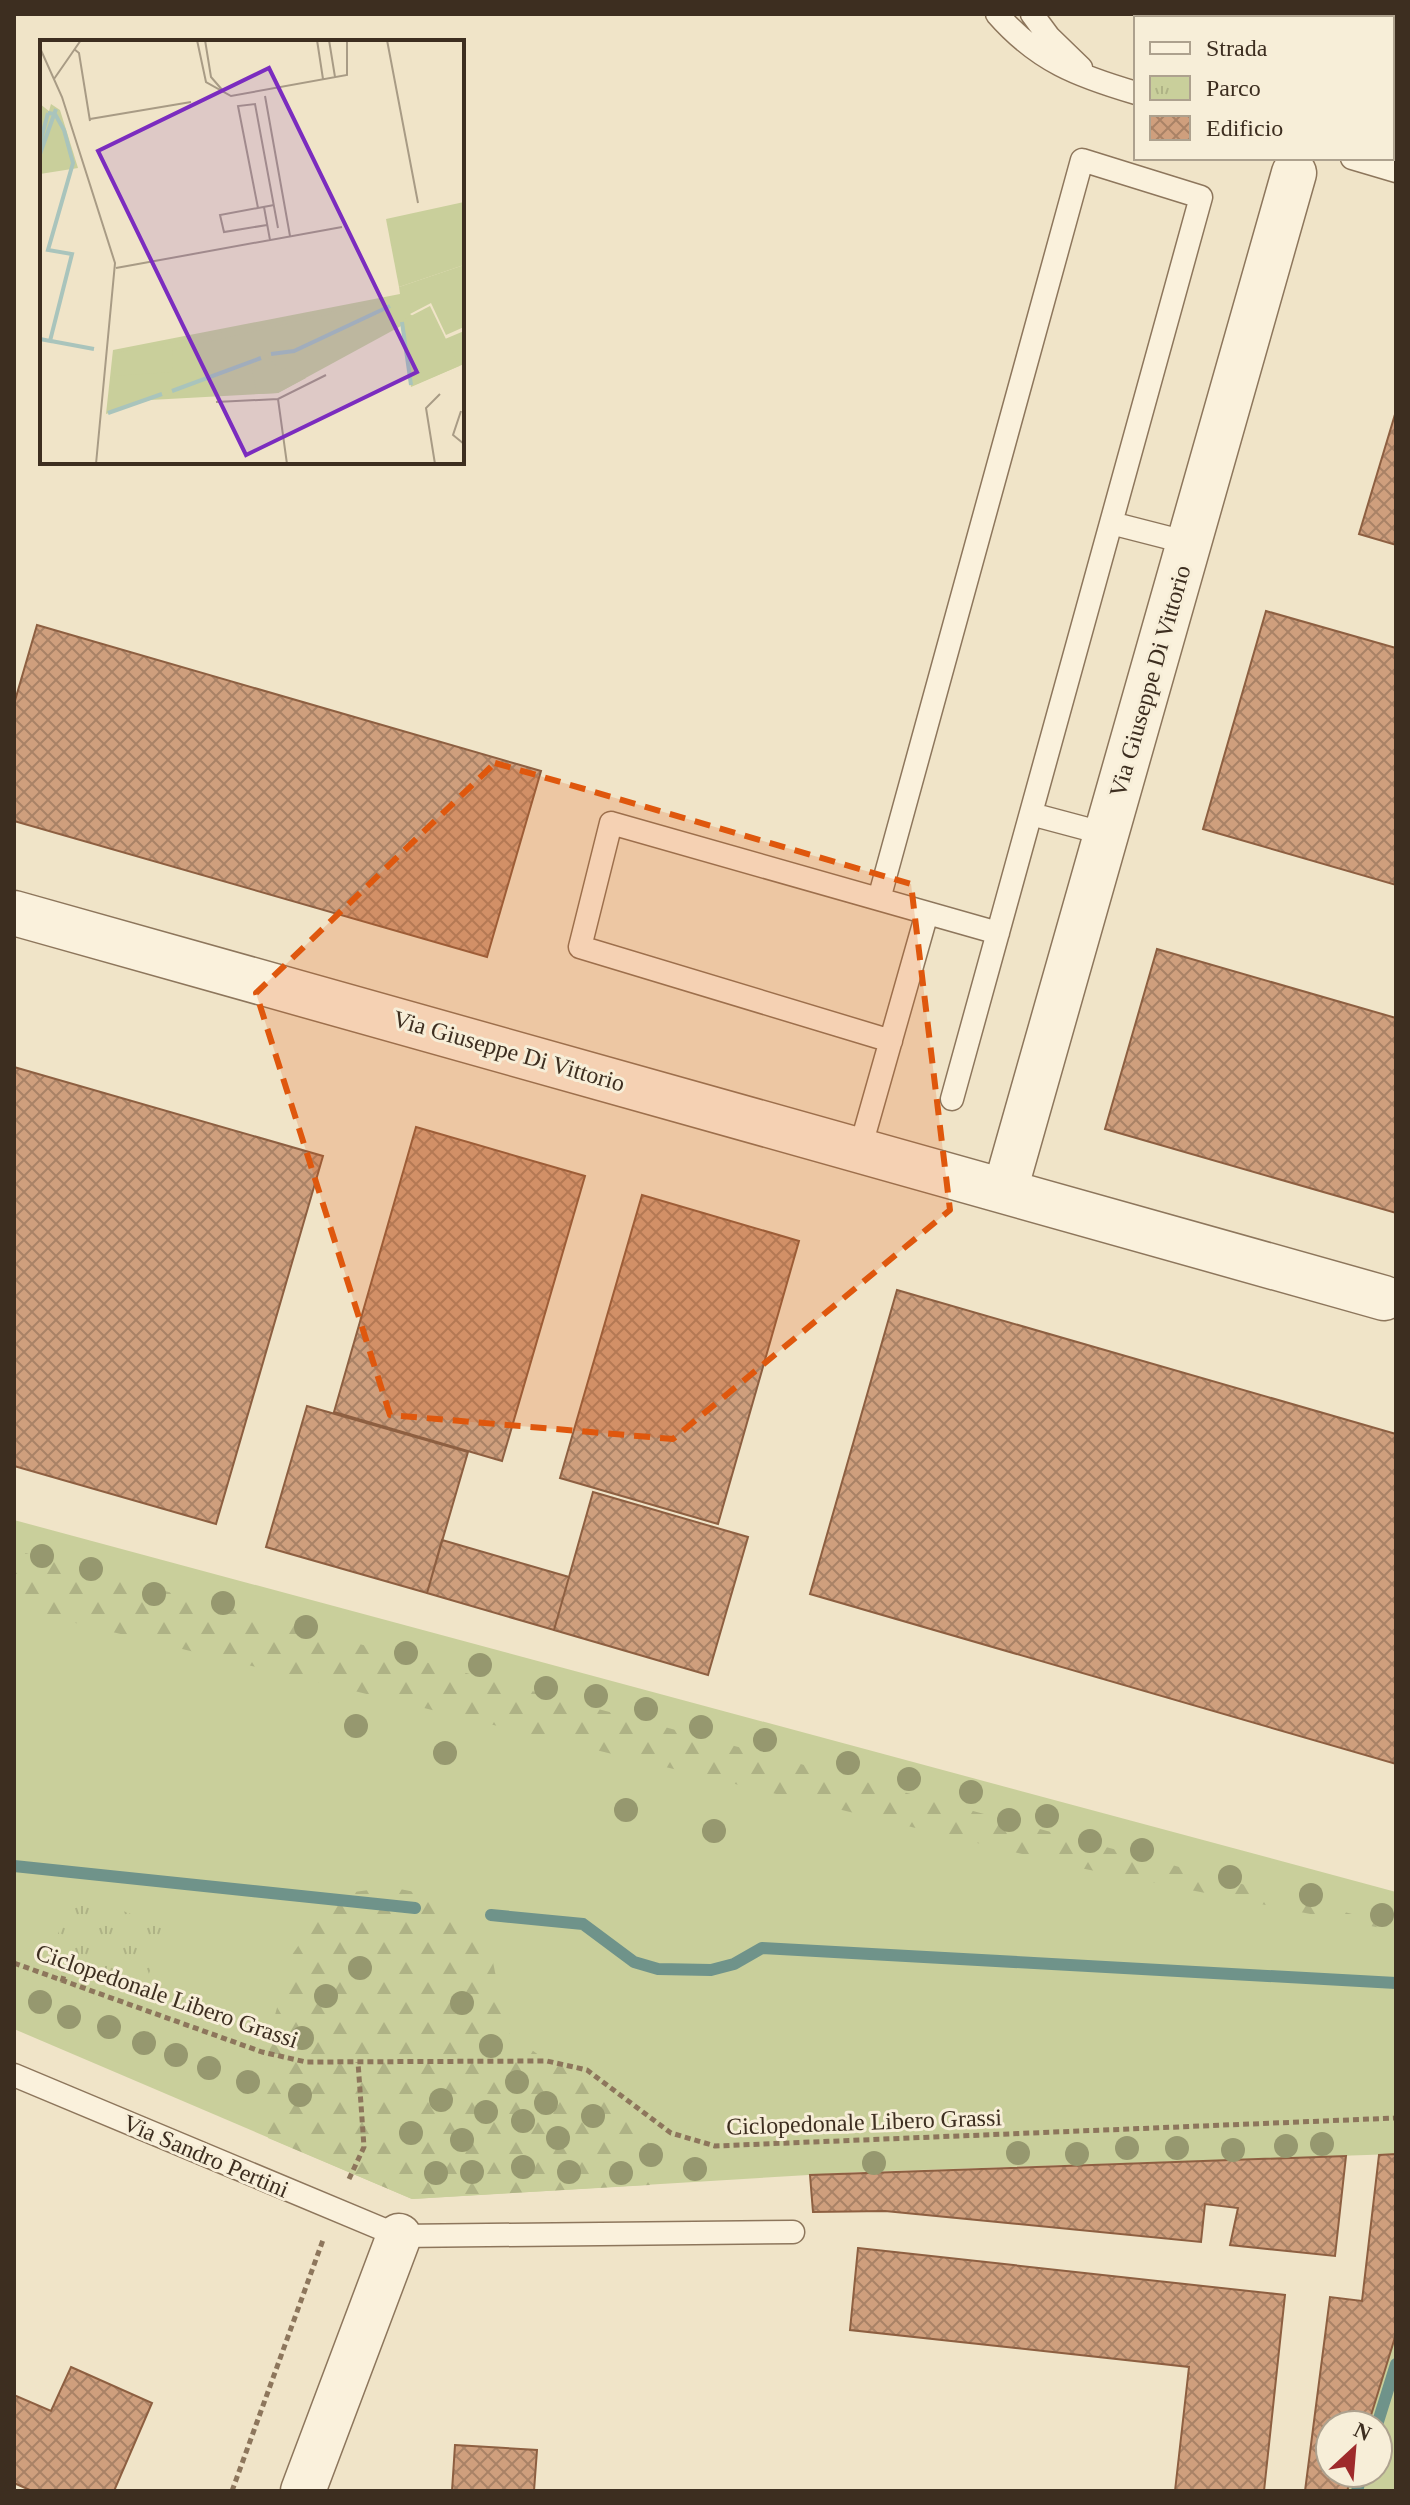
<svg xmlns="http://www.w3.org/2000/svg" width="1410" height="2505" viewBox="0 0 1410 2505" font-family="Georgia,serif">
<defs>
<pattern id="forest-firs" width="22" height="20" patternUnits="userSpaceOnUse" patternTransform="scale(2)"><rect width="22" height="20" fill="#c9cf9b"/><path d="M5 1l3.5 6h-7zM16 11l3.5 6h-7z" fill="#aeb285"/></pattern>
<pattern id="park-tufts" width="24" height="20" patternUnits="userSpaceOnUse" patternTransform="scale(2)"><rect width="24" height="20" fill="#c9cf9b"/><path d="M3 7l-1-3M5 7V3M7 7l1-3M15 17l-1-3M17 17v-4M19 17l1-3" fill="none" stroke="#aeb285"/></pattern>
<pattern id="building-cross-hatch" width="8" height="8" patternUnits="userSpaceOnUse" patternTransform="scale(2)"><rect width="8" height="8" fill="#cf9f7d"/><path d="M0 0l8 8M0 8l8-8" fill="none" stroke="#a98266"/></pattern>
</defs>
<rect width="100%" height="100%" fill="#f0e4c8"/>
<path fill="#c9cf9b" d="M14,1520L1396,1892V2154L859,2172L412,2199L14,2029Z
M1396,2334V2491H1347L1353,2473H1378V2425H1368Z"/>
<path fill="url(#forest-firs)" d="M14,1550L1396,1926V1931L1075,1867L14,1608Z
M390,1887L449,1899L491,1952L507,2032L547,2061L587,2070L649,2117L650,2185L412,2199L268,2138L266,2106L271,2029L292,1955L333,1895Z"/>
<path fill="url(#park-tufts)" d="M74,1892L167,1928L142,1991L50,1955Z
M1396,2395V2491H1364L1370,2473H1378V2450Z"/>
<g fill="none" stroke-linecap="round" stroke-linejoin="round">
<path stroke="#6f938a" stroke-width="12" d="M14,1866L415,1908
M491,1915L583,1924L634,1962L658,1969L711,1970L734,1964L762,1948L1396,1983
M1377,2425L1396,2364
M1357,2491L1362,2473"/>
</g>
<path fill="url(#building-cross-hatch)" stroke="#8d5f41" stroke-width="2" d="M1241,14H1396V111L1392,110V18H1240Z
M1396,411V545L1359,534Z
M1266,611L1396,648V885L1203,829Z
M37,625L541,771L487,957L14,821V704Z
M1157,949L1396,1018V1213L1105,1129Z
M14,1067L323,1156L216,1524L14,1466Z
M416,1127L585,1176L502,1461L334,1412Z
M642,1195L799,1241L718,1524L560,1478Z
M897,1290L1396,1434V1764L810,1594Z
M307,1406L468,1452L427,1593L266,1547Z
M593,1492L748,1537L708,1675L554,1630Z
M442,1540L569,1577L554,1630L427,1593Z
M1396,2154V2334L1368,2425H1330V2473H1353L1347,2491H1305L1330,2297L1362,2301L1379,2155Z
M1346,2156L1335,2256L1230,2245L1238,2208L1205,2204L1201,2242L885,2211L813,2212L810,2175Z
M858,2248L1285,2295L1264,2491H1175L1189,2367L850,2330Z
M71,2367L152,2403L114,2491H32L14,2483V2395L51,2411Z
M455,2445L537,2450L534,2491H452Z"/>
<g fill="none" stroke-linecap="round" stroke-linejoin="round">
<defs>
<path id="lane" d="M997,14C1038,61 1078,76 1136,93
M1032,14L1049,37L1081,68
M1352,158L1396,171
M1111,523L1189,543
M1031,814L1106,834
M879,899L1082,160L1201,197L952,1099
M891,1041L580,947L611,823L998,933
M860,1149L927,913
M14,2075L399,2236L793,2232"/>
<path id="street" d="M14,913L1384,1298
M1005,1190L1294,173
M303,2491L399,2236"/>
</defs>
<use href="#lane" stroke="#8d765c" stroke-width="25"/>
<use href="#street" stroke="#8d765c" stroke-width="47"/>
<path stroke="#8d765c" stroke-width="5" stroke-dasharray="6 4" stroke-linecap="butt" d="M14,1963L262,2052L306,2062L547,2061L587,2070L671,2133L715,2146L1396,2118
M62,1982L68,1962
M349,2179L364,2147L358,2062
M232,2491L323,2240"/>
<use href="#lane" stroke="#faf1dc" stroke-width="22"/>
<use href="#street" stroke="#faf1dc" stroke-width="44"/>
</g>
<g fill="#96986f">
<circle cx="42" cy="1556" r="12"/>
<circle cx="91" cy="1569" r="12"/>
<circle cx="154" cy="1594" r="12"/>
<circle cx="223" cy="1603" r="12"/>
<circle cx="306" cy="1627" r="12"/>
<circle cx="406" cy="1653" r="12"/>
<circle cx="480" cy="1665" r="12"/>
<circle cx="546" cy="1688" r="12"/>
<circle cx="596" cy="1696" r="12"/>
<circle cx="646" cy="1709" r="12"/>
<circle cx="356" cy="1726" r="12"/>
<circle cx="701" cy="1727" r="12"/>
<circle cx="765" cy="1740" r="12"/>
<circle cx="445" cy="1753" r="12"/>
<circle cx="848" cy="1763" r="12"/>
<circle cx="909" cy="1779" r="12"/>
<circle cx="971" cy="1792" r="12"/>
<circle cx="626" cy="1810" r="12"/>
<circle cx="1047" cy="1816" r="12"/>
<circle cx="1009" cy="1820" r="12"/>
<circle cx="714" cy="1831" r="12"/>
<circle cx="1090" cy="1841" r="12"/>
<circle cx="1142" cy="1850" r="12"/>
<circle cx="1230" cy="1877" r="12"/>
<circle cx="1311" cy="1895" r="12"/>
<circle cx="1382" cy="1915" r="12"/>
<circle cx="360" cy="1968" r="12"/>
<circle cx="326" cy="1996" r="12"/>
<circle cx="40" cy="2002" r="12"/>
<circle cx="462" cy="2003" r="12"/>
<circle cx="69" cy="2017" r="12"/>
<circle cx="109" cy="2027" r="12"/>
<circle cx="302" cy="2038" r="12"/>
<circle cx="144" cy="2043" r="12"/>
<circle cx="491" cy="2046" r="12"/>
<circle cx="176" cy="2055" r="12"/>
<circle cx="209" cy="2068" r="12"/>
<circle cx="248" cy="2082" r="12"/>
<circle cx="517" cy="2082" r="12"/>
<circle cx="300" cy="2095" r="12"/>
<circle cx="441" cy="2100" r="12"/>
<circle cx="546" cy="2103" r="12"/>
<circle cx="486" cy="2112" r="12"/>
<circle cx="593" cy="2116" r="12"/>
<circle cx="523" cy="2121" r="12"/>
<circle cx="411" cy="2133" r="12"/>
<circle cx="558" cy="2138" r="12"/>
<circle cx="462" cy="2140" r="12"/>
<circle cx="1322" cy="2144" r="12"/>
<circle cx="1286" cy="2146" r="12"/>
<circle cx="1127" cy="2148" r="12"/>
<circle cx="1177" cy="2148" r="12"/>
<circle cx="1233" cy="2150" r="12"/>
<circle cx="1018" cy="2153" r="12"/>
<circle cx="1077" cy="2154" r="12"/>
<circle cx="651" cy="2155" r="12"/>
<circle cx="874" cy="2163" r="12"/>
<circle cx="523" cy="2167" r="12"/>
<circle cx="695" cy="2169" r="12"/>
<circle cx="472" cy="2172" r="12"/>
<circle cx="569" cy="2172" r="12"/>
<circle cx="436" cy="2173" r="12"/>
<circle cx="621" cy="2173" r="12"/>
</g>
<path fill="#df570d" fill-opacity="0.2" stroke="#df570d" stroke-width="6" stroke-dasharray="16 10" stroke-linejoin="round" d="M495,763L911,884L950,1210L673,1439L390,1415L256,993Z"/>
<g text-anchor="middle" stroke-width="6" stroke-linejoin="round" paint-order="stroke">
<g font-size="24" fill="#3d2e20" stroke="#f7eed8">
<text transform="translate(1150 681) rotate(-74)" y="8">Via Giuseppe Di Vittorio</text>
<text transform="translate(509 1051) rotate(16)" y="8">Via Giuseppe Di Vittorio</text>
<text transform="translate(167 1996) rotate(19)" y="8">Ciclopedonale Libero Grassi</text>
<text transform="translate(864 2122) rotate(-2)" y="8">Ciclopedonale Libero Grassi</text>
<text transform="translate(206 2156) rotate(23)" y="8">Via Sandro Pertini</text>
</g>
</g>
<g transform="translate(40 40)">
<rect width="424" height="424" fill="#f0e4c8"/>
<path d="M11,64L20,70L38,128L0,134V103ZM424,225V287L406,295L391,263L370,274L405,299L424,291V324L371,347L361,286L238,353L110,360L66,374L73,310L360,254L359,247Z" fill="#c9cf9b"/>
<path d="M0,64L14,75L0,125ZM351,260L133,310L132,332L73,336L76,313ZM225,315L239,328L262,330L266,338L238,353L217,354L210,321Z" fill="#c9cf9b"/>
<path d="M390,266L419,326L372,346L363,280Z" fill="#c9cf9b"/>
<path d="M424,162V225L359,247L346,179Z" fill="#c9cf9b"/>
<path fill="none" stroke="#a9c4bc" stroke-width="4" d="M0,103L8,73M0,114L16,69M362,282L371,345M0,299L10,301L32,214L8,210L33,123L24,90L15,74L8,73M11,301L54,309M231,314L254,311L350,266M132,351L221,318M68,373L122,354"/>
<path fill="none" stroke="#a89b85" stroke-width="2" d="M157,0L166,42L191,56L307,35V0M165,0L171,37L184,52M277,0L283,39M289,0L295,37M347,0L378,163M0,8L22,57L75,223L56,424M34,9L39,13L50,81M14,39L41,0M225,56L250,196M50,79L151,62M224,167L230,200M218,168L198,66L215,64L238,188M227,185L184,192L180,175L234,165M76,228L302,187M238,359L247,424M176,362L238,359L286,335M421,371L413,395L424,404M395,424L386,368L400,354"/>
<path fill="#7b2cbf" fill-opacity="0.15" stroke="#7b2cbf" stroke-width="4" d="M229,28L377,332L206,415L58,111Z"/>
<rect width="424" height="424" fill="none" stroke="#3d2e20" stroke-width="4"/>
</g>
<rect width="1410" height="2505" fill="none" stroke="#3d2e20" stroke-width="32"/>
<rect x="1134" y="16" width="260" height="144" fill="#f7eed8" stroke="#ada18e" stroke-width="2"/>
<rect x="1150" y="42" width="40" height="12" fill="#faf1dc" stroke="#ada18e" stroke-width="2"/>
<text x="1206" y="56" font-size="24" fill="#3d2e20">Strada</text>
<rect x="1150" y="76" width="40" height="24" fill="url(#park-tufts)" stroke="#ada18e" stroke-width="2"/>
<text x="1206" y="96" font-size="24" fill="#3d2e20">Parco</text>
<rect x="1150" y="116" width="40" height="24" fill="url(#building-cross-hatch)" stroke="#ada18e" stroke-width="2"/>
<text x="1206" y="136" font-size="24" fill="#3d2e20">Edificio</text>
<g transform="translate(1354 2449) rotate(26)"><circle r="38" fill="#f7eed8" stroke="#ada18e" stroke-width="2"/>
<path d="M0-6L14 30L0 20L-14 30Z" fill="#9e2a2b"/>
<text y="-12" font-size="22" font-weight="bold" text-anchor="middle" fill="#3d2e20">N</text>
</g>
</svg>
